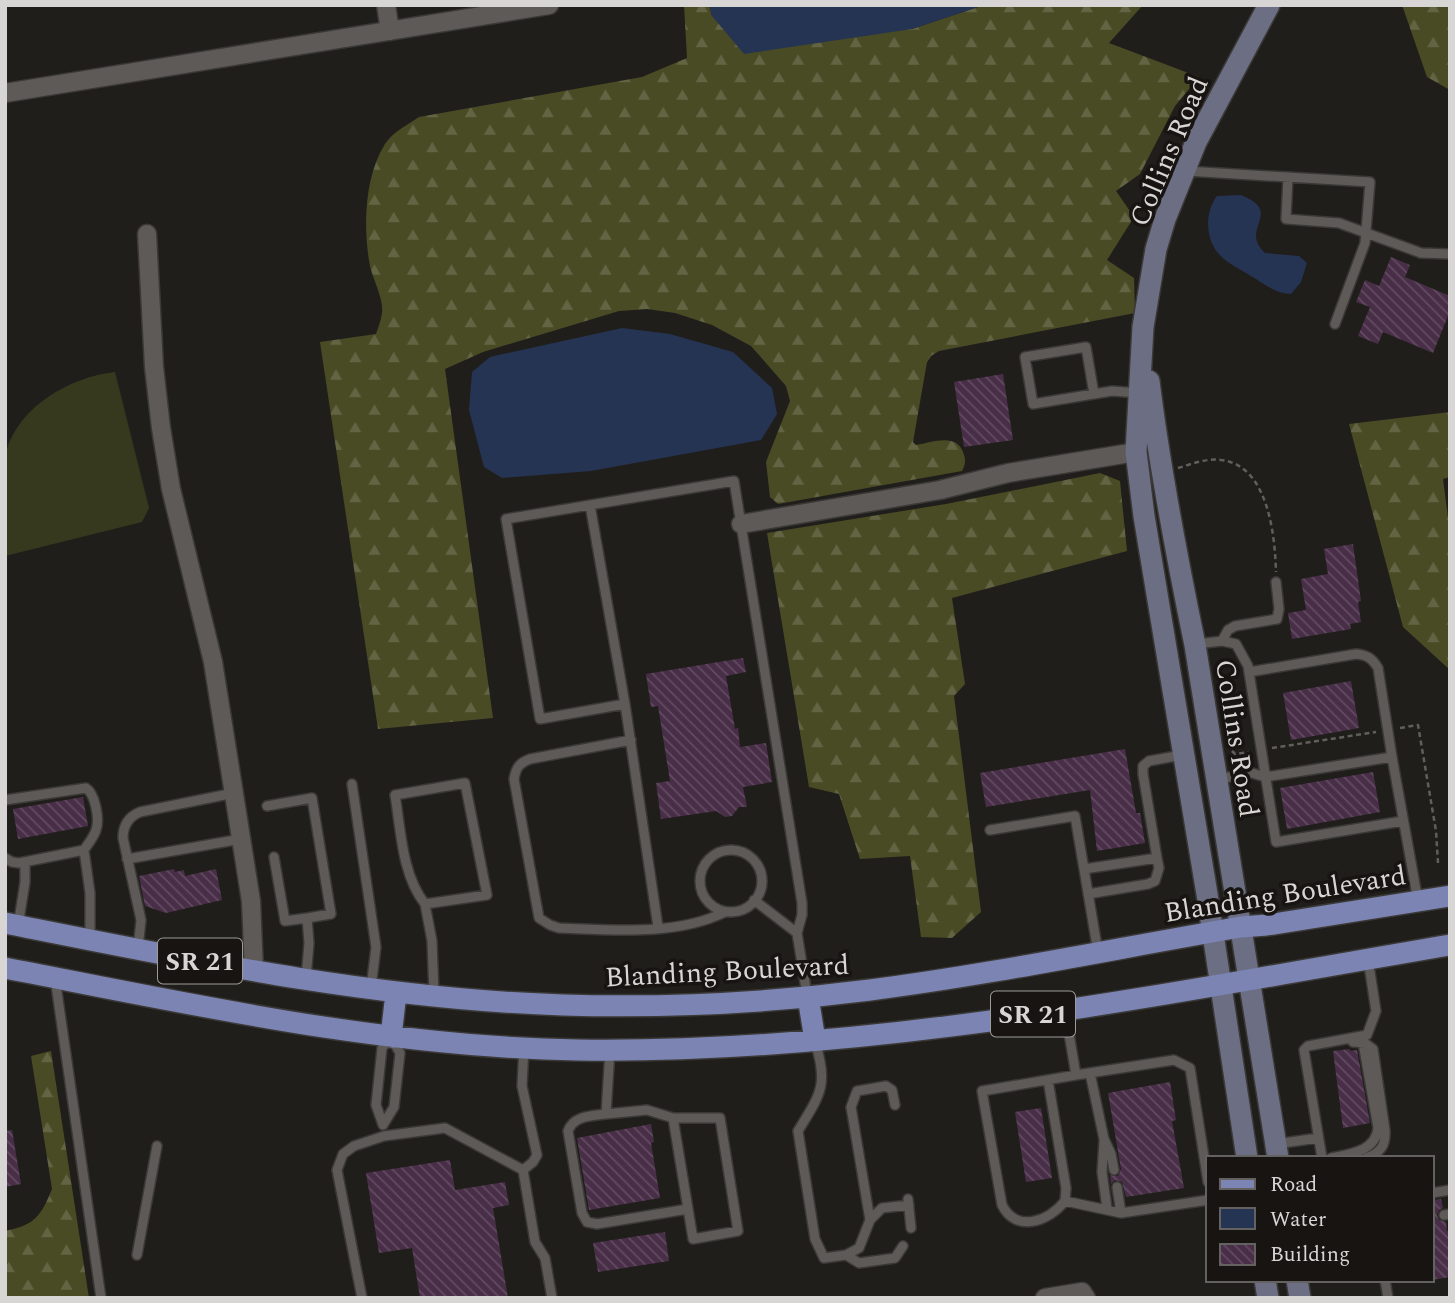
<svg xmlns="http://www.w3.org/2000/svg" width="1455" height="1303" viewBox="0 0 1455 1303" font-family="Spectral,serif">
<defs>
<pattern id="forest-firs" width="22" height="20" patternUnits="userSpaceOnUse" patternTransform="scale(1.75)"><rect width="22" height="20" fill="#484b24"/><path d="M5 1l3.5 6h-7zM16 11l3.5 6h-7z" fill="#626443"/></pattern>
<pattern id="building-back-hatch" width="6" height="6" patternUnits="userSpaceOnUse" patternTransform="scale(1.75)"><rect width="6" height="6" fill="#492e48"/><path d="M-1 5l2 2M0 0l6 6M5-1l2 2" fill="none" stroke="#624c62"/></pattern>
</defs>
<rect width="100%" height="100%" fill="#201e1b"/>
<path fill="url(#forest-firs)" d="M684,5H709L712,16L912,29L984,5H1143L1109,43L1199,77L1175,106L1140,174L1116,191L1134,217L1107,260L1134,278L1135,313L939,351L931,356L927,362L913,442L916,445C934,442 958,432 964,455C966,461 965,465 962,471L778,504L770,497L766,462L790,401L786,386L751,346L712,325L675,313L647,309L619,311L483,352L445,369L493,718L378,729L320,342L376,334C378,328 381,320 382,313C384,299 373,280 370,266C363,229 364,177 385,144C393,132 407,125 419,117L642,77L687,58Z
M1402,5H1450V90L1427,77Z
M1450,412V477L1443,479L1450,533V670L1403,627L1349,424Z
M1100,473L1120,481L1127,551L952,598L965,684L954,696L981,912L952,938L921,937L910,856L860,859L839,794L809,787L767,533L946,504Z
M51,1051L89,1298H8L5,1297V1231C35,1225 41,1216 52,1189L31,1056Z"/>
<path fill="#37391f" d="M115,372L149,508L142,522L5,556C5,532 5,508 5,485C5,474 4,462 6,452C19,406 70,377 115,372Z"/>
<path fill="#263453" d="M709,5H984L912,29L744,54L712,16Z
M1241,195C1285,213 1238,228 1265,253L1299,256L1307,263L1301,282L1291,294C1276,294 1263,283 1251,276C1240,269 1226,263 1218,253C1205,237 1205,212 1217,196Z
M622,328L670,334L733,352L772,388L777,414L761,440L591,471L502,478L484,467L469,410L472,372L490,357Z"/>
<path fill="url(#building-back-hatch)" d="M1391,257L1410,265L1405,277L1450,296V311L1433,353L1383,332L1378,344L1358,336L1370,307L1356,302L1365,280L1379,286Z
M1003,374L1013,440L964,447L954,382Z
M1353,544L1361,601L1358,602L1361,622L1350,624L1351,629L1292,639L1288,613L1306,610L1301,579L1328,574L1324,549Z
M743,658L746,672L726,676L735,729L738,728L740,747L766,743L772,782L743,787L747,807H739L732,816L725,817L716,811L661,819L656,783L670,781L658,706L651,707L646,674Z
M1351,681L1359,728L1291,740L1283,693Z
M1125,749L1136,813H1140L1145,843L1097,851L1090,790L986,807L980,773Z
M1373,772L1380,812L1287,829L1280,788Z
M83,797L88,826L18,839L13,809Z
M174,869L175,872L184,870L185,876L216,869L222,900L166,913L145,906L139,876Z
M1350,1049V1051L1357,1050L1370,1123L1343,1128L1333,1051Z
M1170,1082L1176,1120L1172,1121L1184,1188L1126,1197L1122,1182L1115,1180L1111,1184L1110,1175L1118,1176L1121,1169L1108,1093Z
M1041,1108L1052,1178L1026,1182L1015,1112Z
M651,1124L654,1142L651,1143L660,1198L589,1210L577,1138Z
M12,1130L21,1184L5,1187V1131Z
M450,1160L455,1190L505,1182L509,1205L493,1208L508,1298H420L412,1248L379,1253L366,1173Z
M1441,1199L1443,1208L1439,1210L1437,1215L1439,1220L1446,1222L1447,1231H1450V1277L1432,1280V1234L1435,1233L1432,1200Z
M665,1232L669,1261L598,1272L593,1243Z"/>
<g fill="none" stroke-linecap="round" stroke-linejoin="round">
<defs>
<path id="lane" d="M1186,171L1370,182L1365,243L1335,324
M1288,177L1286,219L1339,223L1421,253L1450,254
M1094,394L1086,347L1025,357L1033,404L1112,391L1139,393
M590,505L625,704L540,719L506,519L734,481L802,903V915L797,933L807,995
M1222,641L1236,644L1248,666L1276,842L1403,821
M1196,644L1222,641L1228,630L1235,626L1277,619L1279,609L1276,582
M1249,672L1356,654C1367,655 1372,658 1378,668L1392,757
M625,704L658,927
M631,740L530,759C519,763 516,768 514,779L539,918L550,925L559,928C612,930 677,936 725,912
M1218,779L1252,773L1265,777L1392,757L1418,901
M352,784L376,947L371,988
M5,800L86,788C95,794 100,819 96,830C94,837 88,844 84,850L19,863L12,862L5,858
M267,806L312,798L331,914L307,918
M990,830L1075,816L1098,952
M84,850L90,893V939
M700 881a31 31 0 1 1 62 0a31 31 0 1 1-62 0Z
M274,857L285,921L307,918L309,943L306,978
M1157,858L1143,774V766L1149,761L1182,755
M127,859L241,839
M1084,869L1157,858L1159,868L1155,881L1148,884L1088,894
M754,900L797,933
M425,904C402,875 401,831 395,795L465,783L487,895L425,904L432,941L434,994
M18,926L25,882V862
M138,948L141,920L123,838C123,826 128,817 140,812L234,793
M55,978L101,1298
M391,1037L400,1053L394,1107L383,1125L376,1105L382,1048Z
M815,1042C829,1085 820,1095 798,1131L815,1239L824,1258L846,1255L859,1248L870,1220L882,1208L909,1205
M1353,1042L1365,1043L1373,1049L1385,1130C1386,1146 1381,1152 1366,1158
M610,1050L606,1114L647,1110L673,1118H720L738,1231L693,1239L673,1118
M1090,1073L1104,1139L1111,1154L1114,1170
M1076,1075L1174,1060L1190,1068L1208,1182
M1048,1080L1066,1188L1065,1201C1048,1222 1016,1233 1002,1205L982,1091L1076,1075L1065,1010
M606,1114C592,1116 574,1115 568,1131L582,1213L587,1222L597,1224L688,1209
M1104,1141L1102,1172L1107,1208
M1276,1144L1318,1138
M1322,1158L1304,1050L1308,1046L1367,1035L1376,1011L1368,959
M1331,1158C1350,1154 1376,1151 1378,1128L1363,1043
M523,1170L535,1242L545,1258L552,1298
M523,1170L533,1162L537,1155L522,1086L524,1047
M1117,1187L1121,1213
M1432,1193L1450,1190
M908,1199L911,1228
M1065,1201L1121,1213L1208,1200
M1444,1215L1450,1214
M870,1220L851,1107L857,1091L886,1086L892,1090L895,1105
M137,1255L157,1146
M846,1255L859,1263L895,1258L903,1246
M1385,1280L1388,1298
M362,1298L337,1170L343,1154L354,1146L384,1136L445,1128L523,1170"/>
<path id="street" d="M386,5L390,31
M5,93L549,5
M147,234L154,367L161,428L171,489L213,662L251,901L254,971
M741,524L940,490L1008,473L1136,452
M1045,1298L1082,1292L1086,1298"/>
<path id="secondary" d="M1149,381C1160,470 1177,558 1195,645L1278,1158
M1247,1158L1207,894L1144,516L1136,452L1143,327L1156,249L1165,219L1196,142L1269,5
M1265,1280L1268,1298
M1297,1280L1300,1298"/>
<path id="primary" d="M5,923C190,960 374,999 563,1005C665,1008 769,1003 870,990C994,974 1118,948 1241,927L1267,925L1450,896
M5,968C195,1005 384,1047 578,1050C871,1054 1162,994 1450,945
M808,997L815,1040
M391,1037L396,993"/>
</defs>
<use href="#lane" stroke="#3b3937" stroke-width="12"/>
<use href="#street" stroke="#3b3937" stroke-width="21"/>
<use href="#secondary" stroke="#3b3937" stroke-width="24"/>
<use href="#primary" stroke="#3b3937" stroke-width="24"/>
<path stroke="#615f5c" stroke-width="2.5" stroke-dasharray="5 3.5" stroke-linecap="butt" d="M1178,468C1192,464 1206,458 1221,460C1268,465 1275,535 1276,572
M1400,728L1418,725L1436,831L1438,863
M1272,748L1376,732
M1232,751L1235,754L1249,752"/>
<use href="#lane" stroke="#5d5a57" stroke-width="9"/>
<use href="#street" stroke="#5d5a57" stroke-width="18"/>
<use href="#secondary" stroke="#6c6f84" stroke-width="21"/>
<use href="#primary" stroke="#7b84b2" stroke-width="21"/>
</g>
<g text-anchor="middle" stroke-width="7" stroke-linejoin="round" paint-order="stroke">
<g fill="#171412" stroke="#9e9c9a" stroke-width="2">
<rect x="158" y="938.5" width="84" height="45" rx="5"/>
<rect x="991" y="991.5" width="84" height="45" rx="5"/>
</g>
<g font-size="26" font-weight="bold" fill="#d8d6d4">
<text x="200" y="970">SR 21</text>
<text x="1033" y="1023">SR 21</text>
</g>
<g font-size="28" fill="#d8d6d4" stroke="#171412">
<text transform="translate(1168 151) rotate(-67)" y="10">Collins Road</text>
<text transform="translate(1238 738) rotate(81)" y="10">Collins Road</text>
<text transform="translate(1285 893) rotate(-9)" y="10">Blanding Boulevard</text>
<text transform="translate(727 970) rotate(-3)" y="10">Blanding Boulevard</text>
</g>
</g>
<rect width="1455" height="1303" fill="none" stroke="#d8d6d4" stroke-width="14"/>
<rect x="1206" y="1156" width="228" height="126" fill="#171412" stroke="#646260" stroke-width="2"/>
<rect x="1220" y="1179" width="35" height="10" fill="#7b84b2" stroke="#646260" stroke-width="2"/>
<text x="1270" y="1191" font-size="21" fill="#d8d6d4">Road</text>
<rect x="1220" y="1208" width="35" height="21" fill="#263453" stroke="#646260" stroke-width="2"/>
<text x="1270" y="1226" font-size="21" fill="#d8d6d4">Water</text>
<rect x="1220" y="1244" width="35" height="21" fill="url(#building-back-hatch)" stroke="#646260" stroke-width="2"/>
<text x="1270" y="1261" font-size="21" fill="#d8d6d4">Building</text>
</svg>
